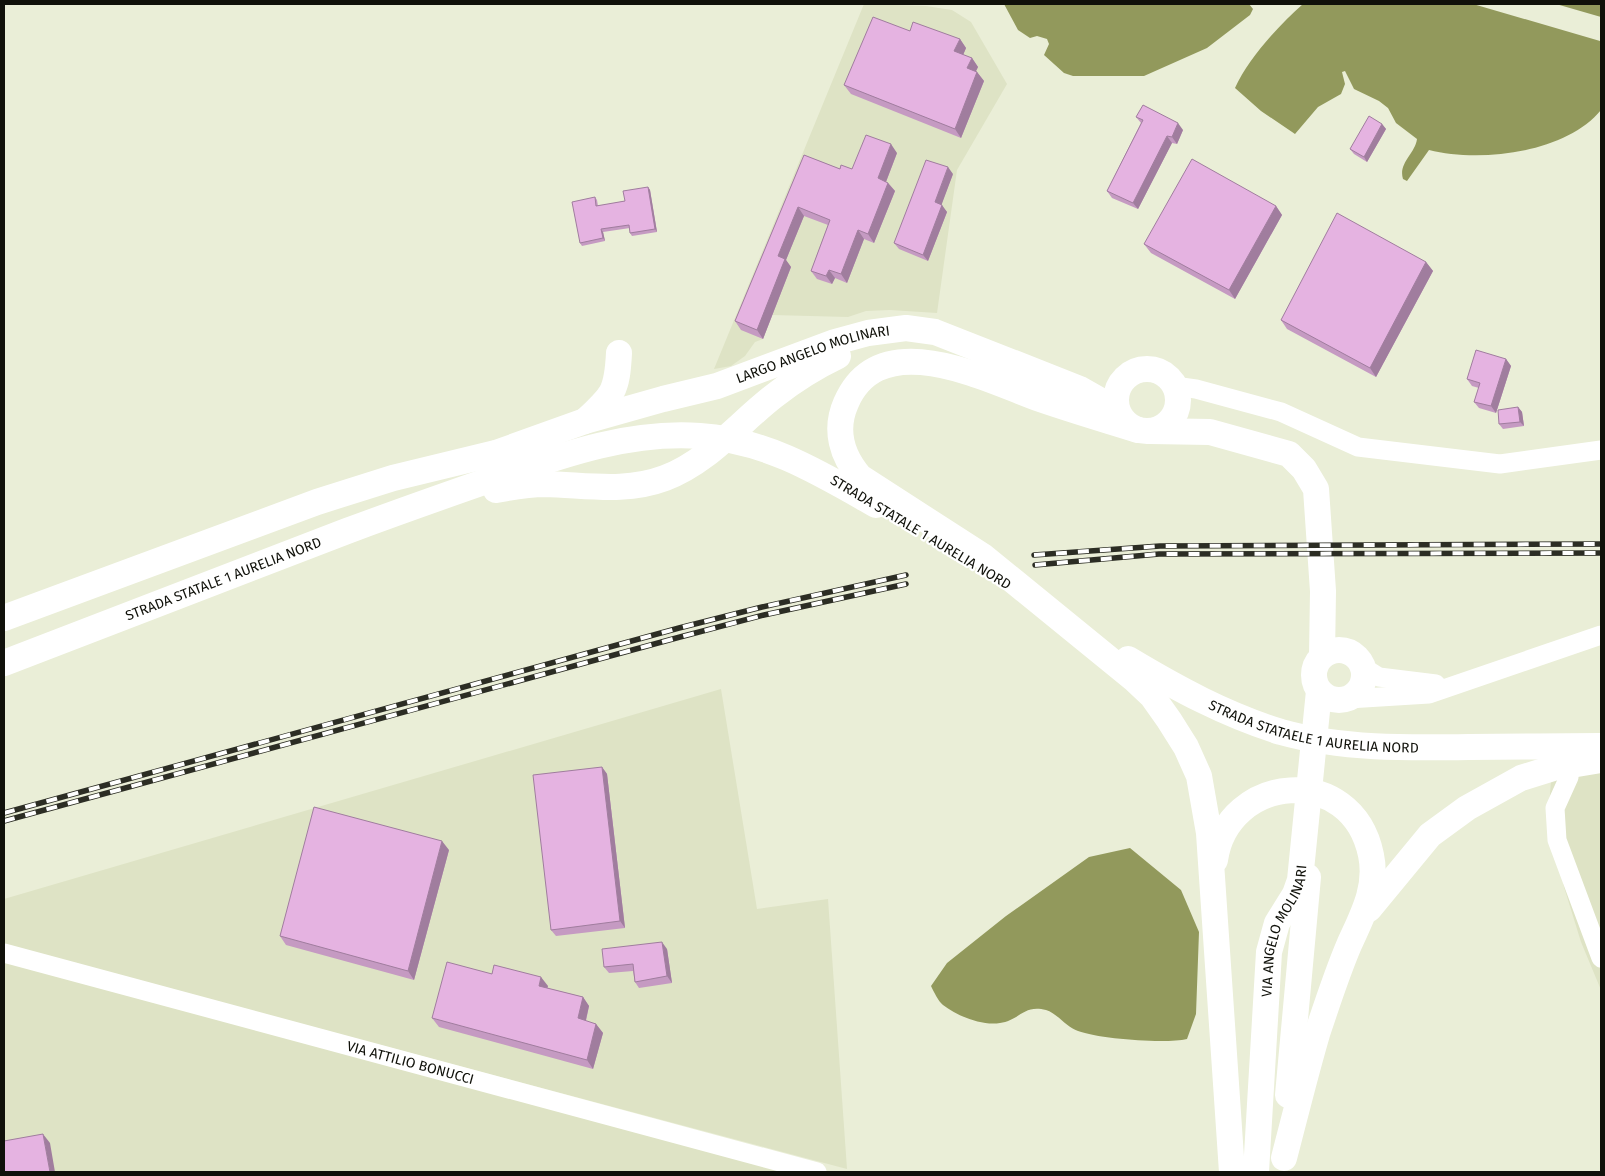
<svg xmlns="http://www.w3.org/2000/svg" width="1605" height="1176" viewBox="0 0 1605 1176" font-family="'Fira Sans',sans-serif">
<rect width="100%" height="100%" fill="#eaeed7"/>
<path fill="#dee3c5" d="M864,4L926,6L952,10L971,22L1007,84L957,170L937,313L890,310L866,311L848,317L772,315L763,339L755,342L745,356L731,366L714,369Z
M721,689L757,909L828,899L847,1169L4,945V899Z
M1601,772V990L1581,942L1564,887L1549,809L1551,780Z
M4,963L12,964L785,1172H4Z"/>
<path fill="#92995c" d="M1004,4H1249L1253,9L1250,15L1207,48L1144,76H1073L1064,73L1044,55L1049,44L1047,39L1037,36L1030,38L1018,30Z
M1303,4H1473L1600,41L1601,110C1566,153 1480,163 1429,150L1407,181L1403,179C1398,163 1415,154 1417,139L1396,123L1388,108L1379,101L1354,89L1345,71L1342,72L1345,84L1341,94L1318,107L1295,134L1261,111L1235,88C1248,59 1279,25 1303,4Z
M1556,4H1601V17Z
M1130,848L1181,890L1199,932L1196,1014L1187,1039C1165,1044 1100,1039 1078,1031C1066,1027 1057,1013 1046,1010C1023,1004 1019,1021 1000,1023C982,1026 957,1016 943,1005C938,1001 934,992 931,986L947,963L1006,916L1089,857Z"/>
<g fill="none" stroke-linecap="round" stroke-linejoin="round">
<g stroke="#fff" stroke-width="19">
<path d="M1174,386L1196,389L1281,412L1358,447L1500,464L1601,450"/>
<path d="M1363,667L1379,677L1436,684"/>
<path d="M1348,699L1429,694L1601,635"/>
<path d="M1569,777L1555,808L1557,840L1601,958"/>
<path id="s1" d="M4,953L817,1172"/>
</g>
<g stroke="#fff" stroke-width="26">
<circle cx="1147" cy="400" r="31"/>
<path d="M585,421C613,395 617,392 619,353"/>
<path d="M1138,430C1105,420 1072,410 1040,399C985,379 880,324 846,403C834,430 842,456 860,477L984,557L1135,680L1152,696L1169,720L1186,747L1199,776L1209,833L1232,1172"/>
<path d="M1150,431L1210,432L1289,454L1304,469L1316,489L1323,591L1322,656"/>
<path d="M496,490C512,487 529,484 545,484C587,485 625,493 665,478C708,462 739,423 774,396C794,380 815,367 838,356"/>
<path id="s2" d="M4,618L317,502L393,478L496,453L585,421L663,399L717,386L835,342L868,333L906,328L935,332L1080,389L1117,410"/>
<circle cx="1339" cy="675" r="25"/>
<path id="s3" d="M1128,659C1178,689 1226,715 1281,732C1342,749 1407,748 1469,747C1513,747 1557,746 1601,746"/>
<path id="s4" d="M4,663C118,619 233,575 347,531C398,512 449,494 501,476C565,454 631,431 700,436C766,440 820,473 876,505"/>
<path d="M1215,860C1227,774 1352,762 1371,855C1378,888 1362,916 1349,945C1337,973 1327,1004 1317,1034C1305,1075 1295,1116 1284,1158"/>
<path d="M1369,909L1430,835L1467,808L1521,778L1553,768L1601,760"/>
<path d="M1288,1095L1308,877"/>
<path id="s5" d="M1256,1172L1269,952L1277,923L1295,894L1300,880L1319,691"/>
</g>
<defs>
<path id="rail" d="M1034,555L1160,546L1601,544
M1035,565L1159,554L1601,553
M4,813L679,628L762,607L906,575
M4,821L680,637L764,615L906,584"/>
</defs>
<use href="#rail" stroke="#2c2d24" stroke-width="5.5"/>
<use href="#rail" stroke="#fff" stroke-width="4" stroke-dasharray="11" stroke-linecap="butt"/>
</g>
<path fill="#c59ac2" d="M910,31L960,39L966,48L963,55L972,58L978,67L976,71L977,72L984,81L961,138L851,94L844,85Z
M1136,117L1183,130L1177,144L1172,143L1138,209L1112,198L1107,191L1141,123Z
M1382,124L1386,129L1367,162L1354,154L1350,149Z
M897,153L886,182L888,183L895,191L874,243L864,239L847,283L835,278L832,284L817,279L811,271L828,225L804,216L786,260L791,267L763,339L741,330L735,321L804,155L840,169H852Z
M953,174L941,205L947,212L928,261L899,249L894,243Z
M648,187L650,190L657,232L632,236L630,233V228L603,232L605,241L582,246L580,243L595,197L597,200L598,206L625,201Z
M1276,206L1282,215L1235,299L1151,253L1144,244Z
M1426,262L1433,271L1376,377L1287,329L1281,320Z
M1506,359L1511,366L1496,413L1479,408L1474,402L1479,388L1472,386L1467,379Z
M1518,407L1522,412L1524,426L1503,429L1499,424Z
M602,767L607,774L625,928L556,936L551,930Z
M449,850L414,980L286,945L280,936Z
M667,949L672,983L639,988L635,982L633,971L609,973L604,967Z
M492,974L548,986L547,988L583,997L589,1006L586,1021L596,1024L603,1033L593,1069L439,1027L432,1018Z"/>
<path fill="#a07d9e" d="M960,39L966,48L961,60L954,51Z
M972,58L978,67L973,77L967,68Z
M977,72L984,81L961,138L955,129Z
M1178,123L1183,130L1177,144L1172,137Z
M1382,124L1386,129L1367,162L1364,157Z
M1167,136L1172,143L1138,209L1133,203Z
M891,144L897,153L884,187L878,178Z
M948,167L953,174L940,209L935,202Z
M888,183L895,191L874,243L868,234Z
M648,187L650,190L657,232L655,229Z
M942,205L947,212L928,261L923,255Z
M1276,206L1282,215L1235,299L1229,290Z
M798,207L804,216L786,260L791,267L763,339L757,330L778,256Z
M601,229L603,232L605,241L603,238Z
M858,230L864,239L847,283L841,274Z
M1426,262L1433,271L1376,377L1370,368Z
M829,270L835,278L832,284L826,276Z
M1506,359L1511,366L1496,413L1491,406Z
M1518,407L1522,412L1524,426L1520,422Z
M602,767L607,774L625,928L620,921Z
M442,841L449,850L414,980L408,971Z
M662,942L667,949L672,983L667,976Z
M541,977L548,986L545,995L539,986Z
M583,997L589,1006L584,1028L578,1018Z
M596,1024L603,1033L593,1069L587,1060Z
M43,1134L50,1143L55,1172H50Z"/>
<path fill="#e5b3e1" stroke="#a07d9e" d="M873,17L910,31L913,22L960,39L954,51L972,58L967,68L977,72L955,129L844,85Z
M1143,105L1178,123L1172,137L1167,136L1133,203L1107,191L1143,120L1136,117Z
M1369,116L1382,124L1364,157L1350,149Z
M866,135L891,144L878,178L888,183L868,234L858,230L841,274L829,270L826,276L811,271L830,220L798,207L778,256L785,259L757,330L735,321L804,155L840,169L841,165L852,169Z
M1192,159L1276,206L1229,290L1144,244Z
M926,160L948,167L935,202L942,205L923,255L894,243Z
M648,187L655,229L630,233L629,225L601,229L603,238L580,243L572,202L595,197L596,206L625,201L623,191Z
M1337,213L1426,262L1370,368L1281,320Z
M1476,350L1506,359L1491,406L1474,402L1480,383L1467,379Z
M1518,407L1520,422L1499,424L1498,410Z
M602,767L620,921L551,930L533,775Z
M314,807L442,841L408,971L280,936Z
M662,942L667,976L635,982L633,964L604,967L602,949Z
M447,962L492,974L494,965L541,977L539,986L583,997L578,1018L596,1024L587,1060L432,1018Z
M43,1134L50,1172H4V1141Z"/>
<g text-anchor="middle" stroke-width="4.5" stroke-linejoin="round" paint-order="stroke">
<g font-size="14" fill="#10110a" stroke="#fff">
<text dy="5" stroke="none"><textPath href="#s2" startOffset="852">LARGO ANGELO MOLINARI</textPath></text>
<text transform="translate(921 532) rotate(31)" y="5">STRADA STATALE 1 AURELIA NORD</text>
<text dy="5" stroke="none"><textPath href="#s4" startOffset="235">STRADA STATALE 1 AURELIA NORD</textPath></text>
<text dy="5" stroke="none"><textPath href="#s3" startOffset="201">STRADA STATAELE 1 AURELIA NORD</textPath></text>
<text dy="5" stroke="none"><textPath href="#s5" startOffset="245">VIA ANGELO MOLINARI</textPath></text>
<text dy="5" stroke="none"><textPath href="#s1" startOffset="421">VIA ATTILIO BONUCCI</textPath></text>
</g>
</g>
<rect width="1605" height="1176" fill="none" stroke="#10110a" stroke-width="10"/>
</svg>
